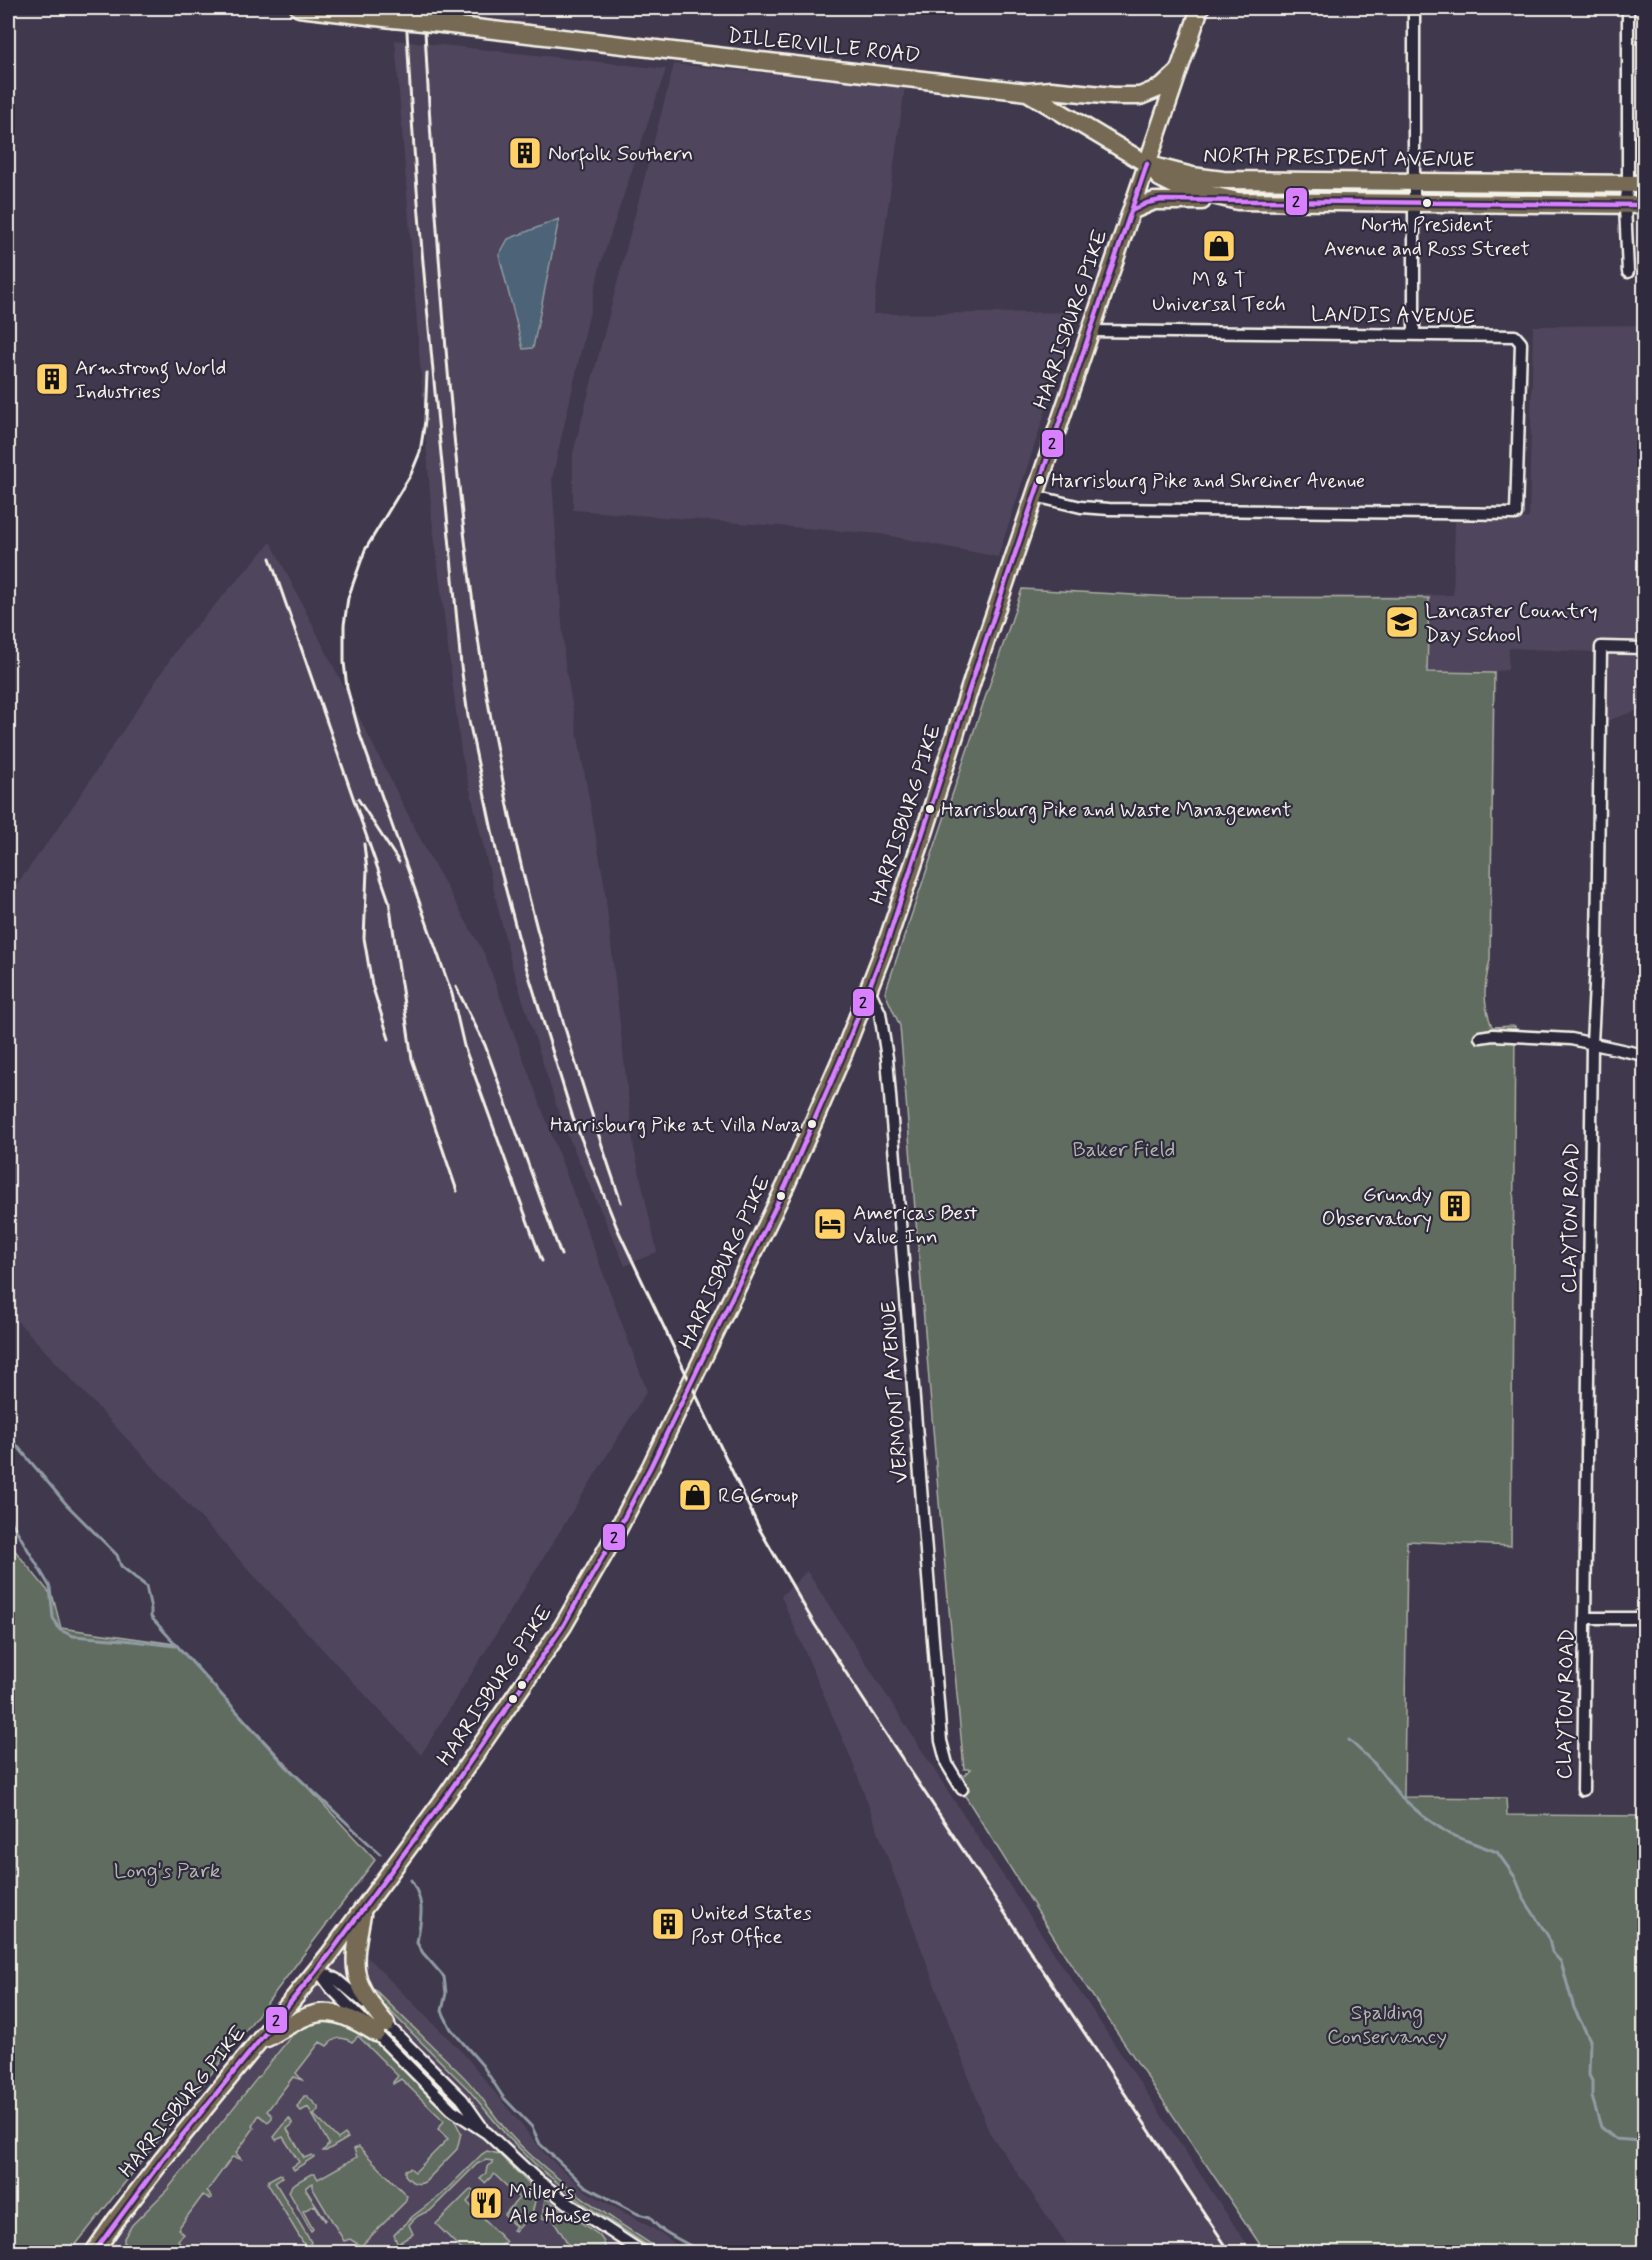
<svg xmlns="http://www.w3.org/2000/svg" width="1652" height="2260" viewBox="0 0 1652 2260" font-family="Mynerve,sans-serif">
<rect width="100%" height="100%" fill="#40384d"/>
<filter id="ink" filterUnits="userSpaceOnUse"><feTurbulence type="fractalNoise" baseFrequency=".0167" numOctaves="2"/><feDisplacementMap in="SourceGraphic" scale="12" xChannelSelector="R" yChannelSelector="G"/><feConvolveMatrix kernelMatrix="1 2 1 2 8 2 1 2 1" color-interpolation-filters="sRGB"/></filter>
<g filter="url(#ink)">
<path fill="#4f455b" d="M450,8H534L524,19L450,14Z
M395,40L666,69L601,263L552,479L565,664L604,882L634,1148L657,1252L625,1266L561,1120L511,963L461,752L432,519Z
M674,64L905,87L873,314L1078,312L998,557L880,534L573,510V453Z
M1644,325V708L1607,721L1609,660L1593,652L1509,648L1508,670L1496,671L1490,960L1173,597L1453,595L1455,521L1529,518L1533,326Z
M271,542L427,852L484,953L647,1391L421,1755L8,1311V896L59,827L181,643Z
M807,1571L975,1833L1252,2252H1072L989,2132L852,1761L781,1596Z
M336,1926L464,2054L545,2154L586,2191L661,2233L686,2252H104L116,2220L203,2111Z"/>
<path fill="#606c60" stroke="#aaaea4" stroke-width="1.5" d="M1022,589L1173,597L1429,598L1427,672L1494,673L1490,960C1484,986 1482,1001 1492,1027L1515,1026L1511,1546L1407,1541L1404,1797L1506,1798L1507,1815L1644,1816V2252H1265L1067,1958L957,1783L971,1769H964L939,1502L900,1026L885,993Z
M8,1542L53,1597L61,1628L175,1644L375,1860L261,2011L70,2252H8Z
M367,1988L375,1990L463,2076C483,2096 496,2121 516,2141C560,2185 611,2218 663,2252H657L584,2204L539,2168L506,2135L468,2089Z
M346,1996L457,2102V2103L346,1997Z
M326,2016L369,2036L454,2119L461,2133L457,2149L425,2182C416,2186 411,2182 405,2175V2170L410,2168L415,2172L448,2139L438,2129L444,2121L401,2079L393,2084V2082L398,2076L358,2036L352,2042C342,2036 335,2037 327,2046L320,2042L296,2073L302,2080L293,2077L267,2111L272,2115V2118L268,2122L259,2115L252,2126L254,2128L236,2153L241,2159L232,2157L207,2191L212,2198L210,2199L203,2195L178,2229L184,2234L178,2240L185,2252H124V2238L132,2225L167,2190L297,2029Z
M304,2096H307L318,2107V2110L314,2115L338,2139L345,2134L348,2138L326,2151H323L329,2144L308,2107L301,2111L297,2107Z
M289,2118L293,2124L287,2129L304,2158L312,2155L314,2157L294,2170L292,2167L299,2162L283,2137L276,2140L274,2137Z
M359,2147L407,2196L405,2202L361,2246L350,2239L344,2241L313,2189V2183L306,2187V2190L326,2220L325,2221L315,2205L303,2211L313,2229L311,2231L289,2192L292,2185L311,2174H315L318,2179L357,2157L354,2149Z
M487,2151L499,2154L529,2184L533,2191L535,2201L532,2214L515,2232L513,2230L516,2227L504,2215L519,2198L494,2174L485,2183L480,2179L486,2173L487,2167L493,2163V2161L486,2160L477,2164L430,2211C421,2213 414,2218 409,2225L413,2234L399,2243L403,2250L400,2251L394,2235L413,2216L442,2194L482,2154Z
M280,2174L282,2175V2177L275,2182L311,2242L309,2247L305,2246L268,2184L269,2180Z
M471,2189L475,2193L467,2202L506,2242L493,2252H464L436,2224Z
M545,2198L599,2235L604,2242L606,2252H573L551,2216L545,2219L542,2218Z"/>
<path fill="#4d6477" stroke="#909ca4" stroke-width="1.5" d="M559,219L533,348L523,349L499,255L508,239Z"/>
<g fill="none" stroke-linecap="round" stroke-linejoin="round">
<path stroke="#909ca4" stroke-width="3" d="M8,1435L67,1505L117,1555L121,1566L146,1586L151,1609V1617L287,1767L380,1854
M8,1516L50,1587L53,1618L60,1630L73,1636L124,1640L175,1646
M1349,1740L1374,1763L1400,1796L1423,1816L1449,1834L1497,1852L1515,1877L1524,1899L1548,1936L1552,1952L1561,1962L1574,2008L1590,2040L1589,2075L1592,2081V2097L1601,2127L1615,2139L1640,2141
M411,1880C426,1904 421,1917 417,1943L423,1953L444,1977L446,1993L442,2011L451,2029L483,2066L503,2097L532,2127L540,2144L585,2186L638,2214L650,2217C659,2233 685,2241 701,2252"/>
<defs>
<path id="street" d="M1414,8V335
M1628,8V184L1625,205L1628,272
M1035,496L1081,507L1109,509L1516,514L1521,343L1515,336L1089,331
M869,989L880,1013L887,1058L941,1741L947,1764L962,1789
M1480,1037L1493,1035L1571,1039L1644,1055
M1585,1618H1644
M1583,1790L1592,1043L1597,947L1601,647L1644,648
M318,1970L331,1988L452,2110L487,2133L536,2179L569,2204L642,2252
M320,1971L337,1980L366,2004
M381,2019L462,2099L481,2126"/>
<path id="primary" d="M299,8L393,19
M442,24L1027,92L1147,164L1160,178L1178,187L1238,201L1644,205
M1027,92L1051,90L1113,96H1140L1162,87L1177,73
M1149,165L1192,176L1223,180L1644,184
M1131,211L1154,201H1202
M362,1915C351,1971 351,1979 386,2024
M267,2038C316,2010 324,2001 376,2033
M94,2252L116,2220L163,2159L329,1955L447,1795L563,1626L614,1537L651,1466L786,1185L844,1052L888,939L925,830L974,675L1200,8"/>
</defs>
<use href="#street" stroke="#f4f1e8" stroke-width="15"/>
<use href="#primary" stroke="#f4f1e8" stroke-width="21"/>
<use href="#street" stroke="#2f2a3d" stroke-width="10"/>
<use href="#primary" stroke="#766a54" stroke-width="16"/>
<path stroke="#f4f1e8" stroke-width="3" d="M406,8C415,227 442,447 461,666L468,716L499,864L526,966L573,1118L617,1228L760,1530L815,1625L876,1719L1230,2252
M424,8C429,122 437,235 446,349C458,487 472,625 499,761C527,911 572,1058 621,1202
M427,373L425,421L420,452L411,474L365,550L348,598L344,625V662L347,688L360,735L452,994L464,1046L542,1261
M270,558L389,901L412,1059L457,1191
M358,799L399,862
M364,844L367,870L364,938L372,985L389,1039
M456,987L485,1045L561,1255"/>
<defs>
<path id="primary-bridge" d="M393,19L442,24"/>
</defs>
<use href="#primary-bridge" stroke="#f4f1e8" stroke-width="21" stroke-linecap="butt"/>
<use href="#primary-bridge" stroke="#766a54" stroke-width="16"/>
<defs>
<path id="bus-1" d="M1131,211L1147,203L1161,200L1644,205
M94,2252L163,2159L329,1955L447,1795L563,1626L614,1537L651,1466L786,1185L844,1052L888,939L974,675L1147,164"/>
</defs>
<use href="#bus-1" stroke="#2f2a3d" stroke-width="9"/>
<use href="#bus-1" stroke="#d880ff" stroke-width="4.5"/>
</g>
</g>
<defs>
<symbol id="building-square" viewBox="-11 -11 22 22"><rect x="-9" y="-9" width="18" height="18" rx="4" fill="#ffd166" stroke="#2f2a3d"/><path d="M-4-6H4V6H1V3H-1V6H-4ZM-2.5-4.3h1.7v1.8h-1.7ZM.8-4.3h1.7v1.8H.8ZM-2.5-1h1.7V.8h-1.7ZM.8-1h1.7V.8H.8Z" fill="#111"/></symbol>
<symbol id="shop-square" viewBox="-11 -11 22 22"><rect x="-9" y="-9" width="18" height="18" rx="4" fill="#ffd166" stroke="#2f2a3d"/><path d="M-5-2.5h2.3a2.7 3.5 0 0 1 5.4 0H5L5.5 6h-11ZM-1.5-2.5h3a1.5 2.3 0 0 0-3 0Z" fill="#111"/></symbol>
<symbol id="school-square" viewBox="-11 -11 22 22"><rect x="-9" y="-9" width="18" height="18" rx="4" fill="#ffd166" stroke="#2f2a3d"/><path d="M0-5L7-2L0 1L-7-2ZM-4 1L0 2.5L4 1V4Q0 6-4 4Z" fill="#111"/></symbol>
<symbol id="hotel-square" viewBox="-11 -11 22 22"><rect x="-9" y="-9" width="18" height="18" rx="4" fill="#ffd166" stroke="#2f2a3d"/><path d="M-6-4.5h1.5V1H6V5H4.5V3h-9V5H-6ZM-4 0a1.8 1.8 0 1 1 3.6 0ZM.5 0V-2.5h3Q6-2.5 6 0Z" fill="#111"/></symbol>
<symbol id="restaurant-square" viewBox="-11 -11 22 22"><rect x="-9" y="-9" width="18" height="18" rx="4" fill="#ffd166" stroke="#2f2a3d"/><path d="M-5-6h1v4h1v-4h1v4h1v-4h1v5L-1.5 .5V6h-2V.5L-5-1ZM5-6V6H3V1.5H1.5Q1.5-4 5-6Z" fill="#111"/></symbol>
</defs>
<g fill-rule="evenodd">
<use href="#building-square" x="506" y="134" width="38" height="38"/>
<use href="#shop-square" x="1200" y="227" width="38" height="38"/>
<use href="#building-square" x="33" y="360" width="38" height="38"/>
<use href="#school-square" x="1383" y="603" width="38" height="38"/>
<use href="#building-square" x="1436" y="1187" width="38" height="38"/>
<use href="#hotel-square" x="811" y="1205" width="38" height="38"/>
<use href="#shop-square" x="676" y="1476" width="38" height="38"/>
<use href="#building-square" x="649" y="1905" width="38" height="38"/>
<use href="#restaurant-square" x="467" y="2184" width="38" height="38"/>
</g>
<g fill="#f4f1e8" stroke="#2f2a3d" stroke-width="2">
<circle cx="1427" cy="203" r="5"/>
<circle cx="1040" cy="480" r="5"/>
<circle cx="930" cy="809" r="5"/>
<circle cx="812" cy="1124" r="5"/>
<circle cx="781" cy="1196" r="5"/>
<circle cx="522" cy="1685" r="5"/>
<circle cx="513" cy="1699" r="5"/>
</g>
<g text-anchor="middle" stroke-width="4.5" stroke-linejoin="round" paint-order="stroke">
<g font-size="20" fill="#f4f1e8" stroke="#2f2a3d" text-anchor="start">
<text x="1427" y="231" text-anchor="middle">North President<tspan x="1427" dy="24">Avenue and Ross Street</tspan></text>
<text x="1051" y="487">Harrisburg Pike and Shreiner Avenue</text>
<text x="941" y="816">Harrisburg Pike and Waste Management</text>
<text x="801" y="1131" text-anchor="end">Harrisburg Pike at Villa Nova</text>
</g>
<g font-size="21" fill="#f4f1e8" stroke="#2f2a3d">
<text transform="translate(824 45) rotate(6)" y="7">DILLERVILLE ROAD</text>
<text transform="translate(1339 157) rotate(1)" y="7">NORTH PRESIDENT AVENUE</text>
<text transform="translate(1393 315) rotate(1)" y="7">LANDIS AVENUE</text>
<text transform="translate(1070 319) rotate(-71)" y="7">HARRISBURG PIKE</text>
<text transform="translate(905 814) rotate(-72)" y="7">HARRISBURG PIKE</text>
<text transform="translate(1570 1218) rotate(-89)" y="7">CLAYTON ROAD</text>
<text transform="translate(724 1262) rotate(-65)" y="7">HARRISBURG PIKE</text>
<text transform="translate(894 1392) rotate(-94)" y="7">VERMONT AVENUE</text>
<text transform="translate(494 1685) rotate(-56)" y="7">HARRISBURG PIKE</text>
<text transform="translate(1565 1704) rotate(-89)" y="7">CLAYTON ROAD</text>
<text transform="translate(182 2101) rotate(-51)" y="7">HARRISBURG PIKE</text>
</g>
<g font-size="21" fill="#f4f1e8" stroke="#2f2a3d" text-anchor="start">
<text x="548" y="160">Norfolk Southern</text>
<text x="1219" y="286" text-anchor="middle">M &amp; T<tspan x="1219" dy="24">Universal Tech</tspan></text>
<text x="75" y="374">Armstrong World<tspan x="75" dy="24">Industries</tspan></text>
<text x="1425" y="617">Lancaster Country<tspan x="1425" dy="24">Day School</tspan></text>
<text x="1432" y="1201" text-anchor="end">Grundy<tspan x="1432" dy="24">Observatory</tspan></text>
<text x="853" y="1219">Americas Best<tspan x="853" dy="24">Value Inn</tspan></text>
<text x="718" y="1502">RG Group</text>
<text x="691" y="1919">United States<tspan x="691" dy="24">Post Office</tspan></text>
<text x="509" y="2198">Miller's<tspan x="509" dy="24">Ale House</tspan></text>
</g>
<g font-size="21" fill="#b1b5ab" stroke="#2f2a3d">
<text x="1124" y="1156">Baker Field</text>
<text x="167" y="1877">Long's Park</text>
<text x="1387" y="2019">Spalding<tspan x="1387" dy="24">Conservancy</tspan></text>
</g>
</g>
<g stroke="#2f2a3d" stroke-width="2">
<rect x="1285" y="187" width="23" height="29" rx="6" fill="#d880ff"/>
<rect x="1041" y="429" width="23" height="29" rx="6" fill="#d880ff"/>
<rect x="852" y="988" width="23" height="29" rx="6" fill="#d880ff"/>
<rect x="602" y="1523" width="24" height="28" rx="6" fill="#d880ff"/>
<rect x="265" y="2006" width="23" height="28" rx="6" fill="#d880ff"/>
</g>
<g font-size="16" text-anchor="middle" font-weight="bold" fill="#111">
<text x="1296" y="207">2</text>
<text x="1052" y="449">2</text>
<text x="863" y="1008">2</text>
<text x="614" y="1543">2</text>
<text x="276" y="2026">2</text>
</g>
<rect width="1652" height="2260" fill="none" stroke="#2f2a3d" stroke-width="30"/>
<rect x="15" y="15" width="1622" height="2230" fill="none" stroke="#f4f1e8" stroke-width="2" filter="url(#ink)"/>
</svg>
